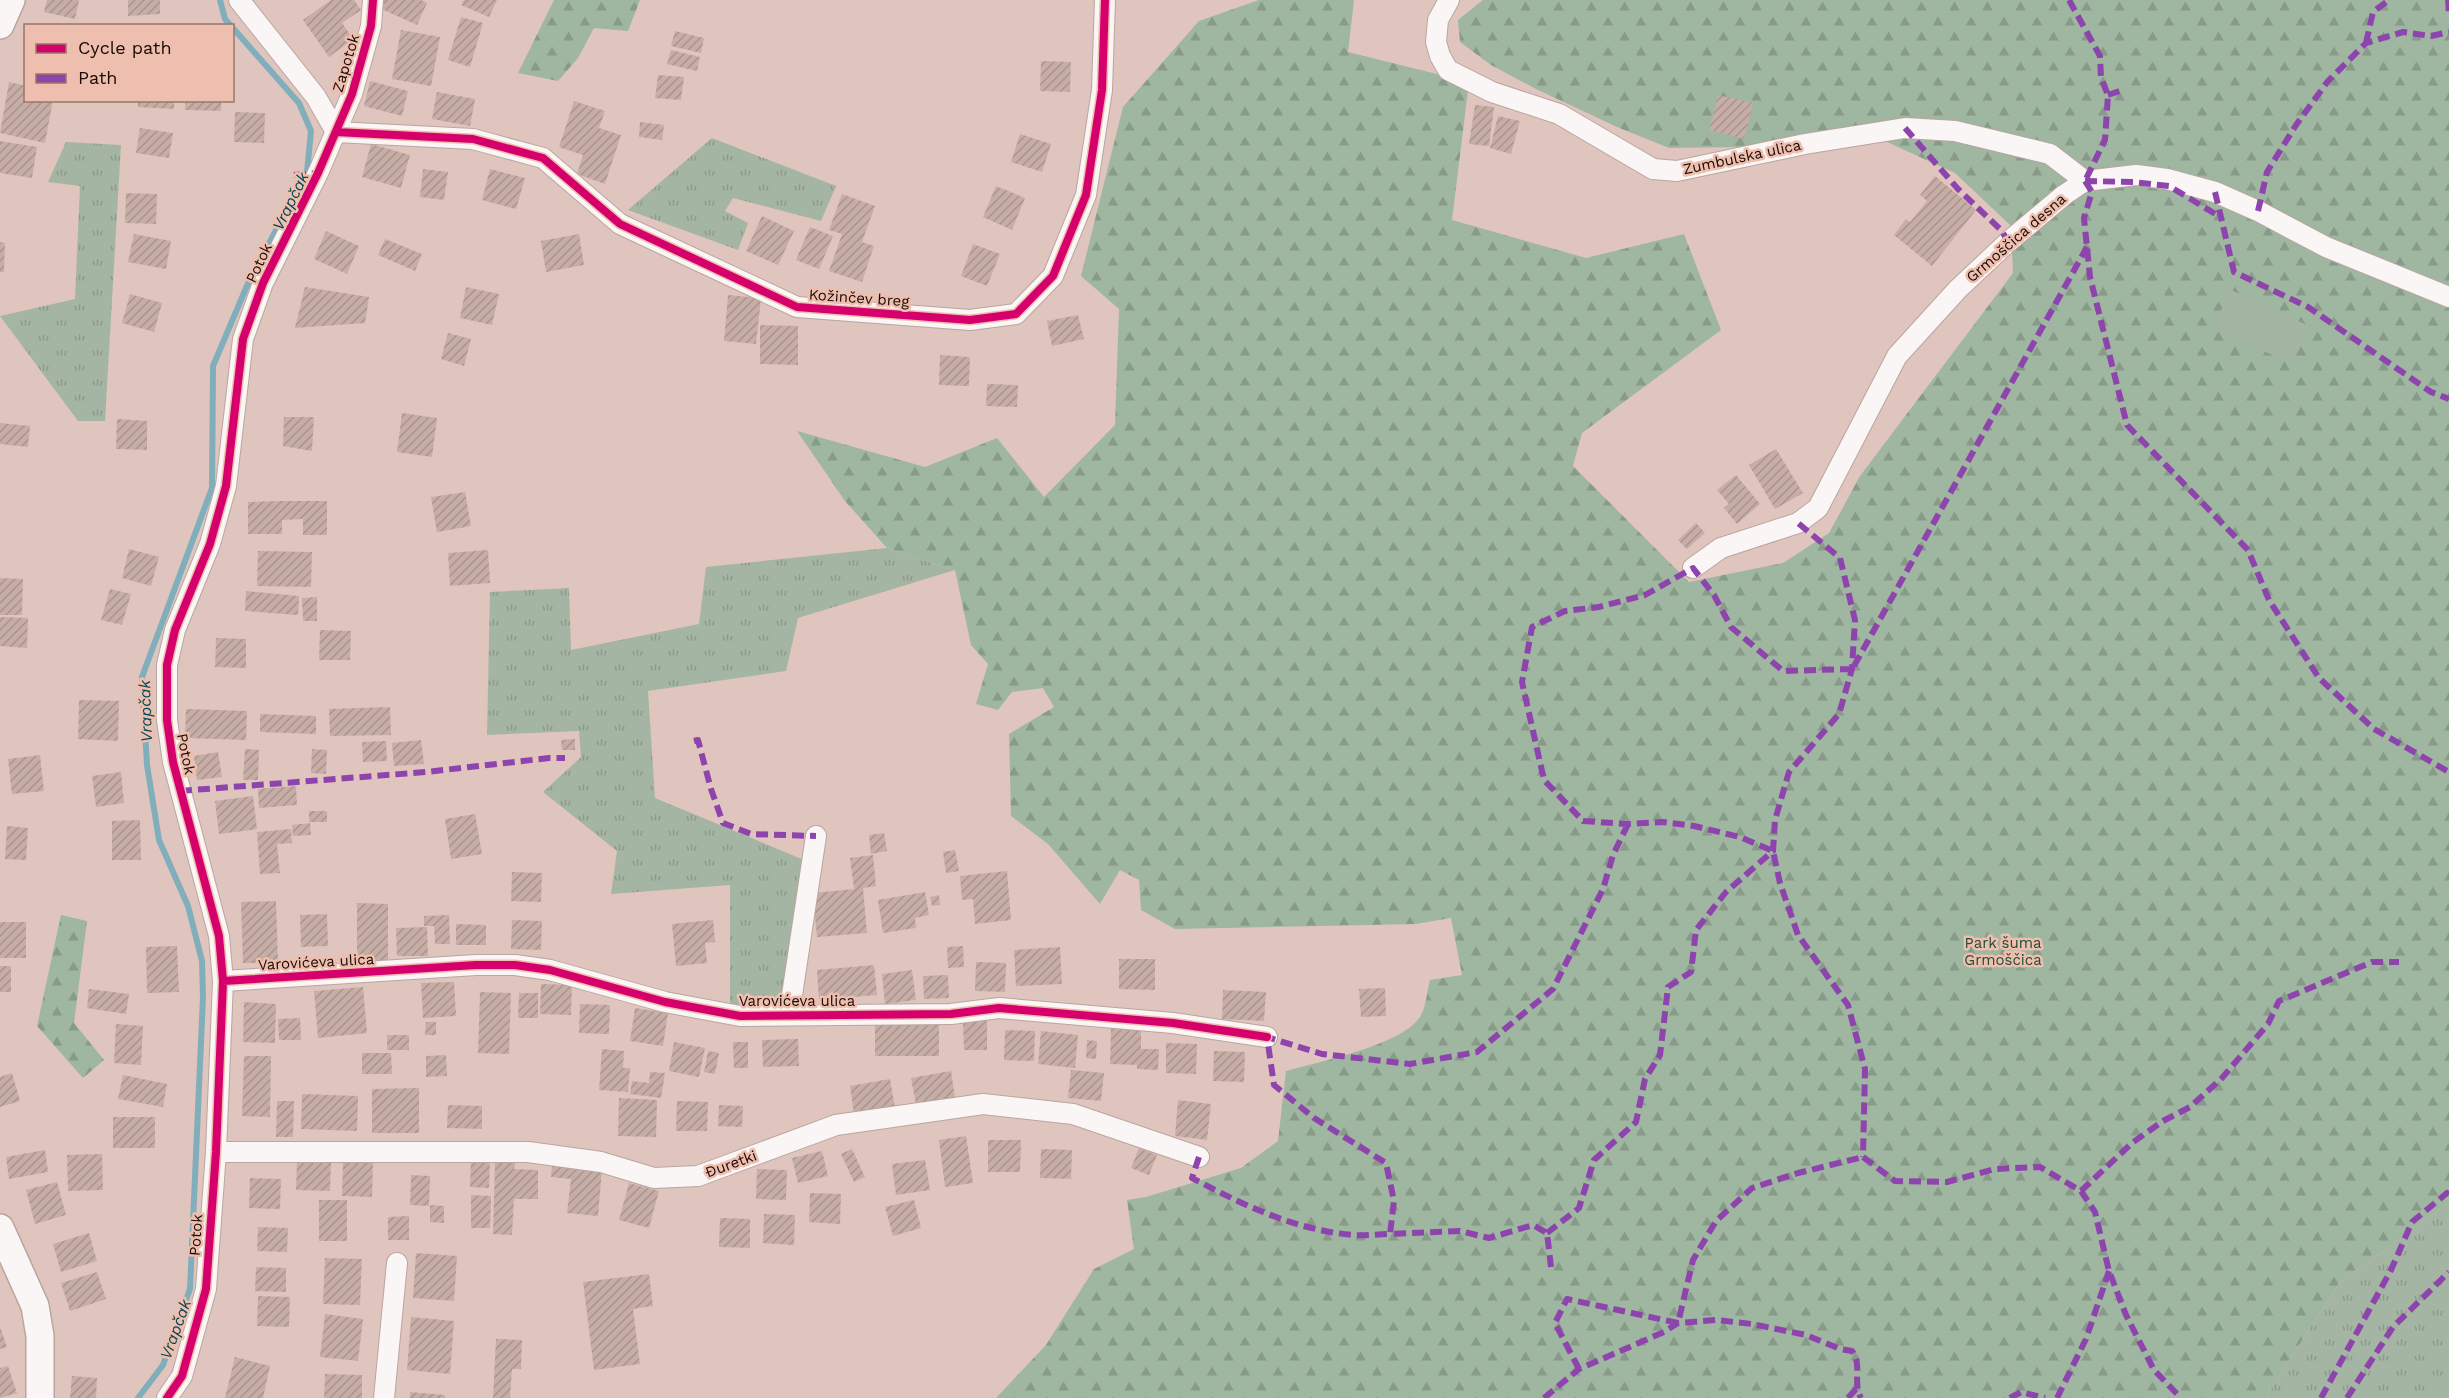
<svg xmlns="http://www.w3.org/2000/svg" width="2449" height="1398" viewBox="0 0 2449 1398" font-family="'Work Sans',sans-serif">
<defs>
<pattern id="grass-tufts" width="24" height="20" patternUnits="userSpaceOnUse" patternTransform="scale(1.5)"><rect width="24" height="20" fill="#a5b5a3"/><path d="M3 7l-1-3M5 7V3M7 7l1-3M15 17l-1-3M17 17v-4M19 17l1-3" fill="none" stroke="#8d9a8b"/></pattern>
<pattern id="forest-firs" width="22" height="20" patternUnits="userSpaceOnUse" patternTransform="scale(1.5)"><rect width="22" height="20" fill="#9fb6a0"/><path d="M5 1l3.5 6h-7zM16 11l3.5 6h-7z" fill="#889b88"/></pattern>
<pattern id="building-hatch" width="6" height="6" patternUnits="userSpaceOnUse" patternTransform="scale(1.5)"><rect width="6" height="6" fill="#c6aea6"/><path d="M-1 1l2-2M0 6l6-6M5 7l2-2" fill="none" stroke="#aa948d"/></pattern>
</defs>
<rect width="100%" height="100%" fill="#dfc5bd"/>
<path fill="url(#grass-tufts)" d="M712,138L836,186L821,221L733,198L725,211L748,223L738,250L628,210Z
M66,142L121,145L105,421H78L0,316L75,299L80,186L48,182Z
M887,548L955,570L798,618L786,671L648,691L655,798L804,860L785,1002L778,1006L730,1007V885L611,894L617,851L543,792L581,757L579,731L487,735L490,592L569,588L571,650L699,624L706,567Z
M2449,1202V1398H2265L2339,1283Z"/>
<path fill="url(#forest-firs)" d="M554,0H640L628,31L594,28L578,58L558,81L518,73Z
M1259,0H1354L1348,52L1469,82L1452,220L1586,258L1684,234L1721,330L1582,433L1573,466L1689,582L1783,563L1829,533L1860,476L2013,273L2011,226L1955,173L1876,137L1741,147L1669,148L1617,127L1536,89L1491,65L1460,42L1458,20L1483,0H2449V1202L2339,1283L2265,1398H996L1046,1345L1094,1269L1134,1249L1127,1200L1146,1197L1241,1168L1278,1141L1286,1071C1318,1062 1402,1045 1420,1017C1426,1008 1427,991 1430,980L1462,975L1451,918L1416,924L1175,929L1141,910L1139,880L1120,870L1100,904L1048,844L1011,816L1009,734L1054,707L1043,688L1012,692L998,710L976,704L988,664L971,645L955,570L887,548L845,501L797,431L925,467L997,438L1044,497L1115,425L1119,309L1081,276L1123,107L1199,21Z
M61,915L87,921L74,1023L104,1060L83,1078L37,1026Z"/>
<path fill="#a5b5a3" d="M2231,290L2309,326L2291,364L2213,327Z"/>
<g fill="none" stroke-linecap="round" stroke-linejoin="round">
<path stroke="#81aebb" stroke-width="6" d="M220,0L225,19L231,26
M138,1398L163,1365L190,1289L203,997L202,961L188,906L159,840L147,765L142,677L212,488L213,366L249,281L307,172L311,131L299,103L232,27"/>
</g>
<path fill="url(#building-hatch)" d="M47,0H79L75,19L44,12Z
M128,0H160V14L128,16Z
M331,0H354L361,10L342,23L353,39L329,57L303,20Z
M380,0H421L427,3L417,25L377,7Z
M464,0H497L489,17L461,5Z
M461,17L483,23L470,67L448,60Z
M401,30L440,37L431,86L392,79Z
M675,31L704,38L701,53L671,46Z
M671,50L700,57L697,71L667,64Z
M1041,61L1071,62L1070,92L1040,91Z
M658,75L684,77L681,100L655,98Z
M370,81L408,91L402,116L364,106Z
M9,82L26,86V100H53L45,143L0,133Z
M437,92L475,99L470,126L432,119Z
M1718,95L1753,103L1744,139L1709,130Z
M138,100H174V109L138,107Z
M185,100H221V111L185,110Z
M574,101L605,111L599,128L621,135L605,184L577,174L583,155L559,147Z
M1475,105L1494,107L1489,146L1469,144Z
M235,112L265,113L264,143L234,142Z
M1498,116L1520,121L1511,154L1490,148Z
M640,122L664,125L662,140L639,137Z
M140,128L173,133L169,158L136,153Z
M1020,134L1051,144L1042,172L1011,162Z
M0,141L37,147L32,178L0,173Z
M371,144L410,155L401,188L362,177Z
M423,169L448,172L444,200L420,197Z
M490,169L525,178L516,209L482,200Z
M1935,176L1976,210L1932,266L1894,235L1906,219L1910,222L1927,201L1920,195Z
M996,186L1025,198L1012,230L983,217Z
M126,193L157,194L156,224L125,223Z
M842,194L875,206L862,242L874,246L862,282L829,271L842,234L829,230Z
M762,216L794,231L778,265L746,251Z
M810,227L833,236L819,269L796,260Z
M326,231L359,246L347,274L314,259Z
M134,234L171,241L166,269L128,262Z
M579,234L584,265L546,272L541,241Z
M385,239L422,254L415,271L378,255Z
M0,242L5,243L4,272H0Z
M973,244L1000,254L987,286L961,276Z
M305,287L369,297L365,323L295,328Z
M466,287L499,294L492,325L460,318Z
M130,294L162,303L154,332L122,323Z
M728,295L761,298L756,344L724,341Z
M1078,315L1084,339L1052,346L1047,321Z
M760,325L798,326V365L760,364Z
M448,333L471,339L464,366L441,359Z
M940,355L970,357L969,386L939,385Z
M987,384L1018,385L1017,407L986,406Z
M402,413L437,418L432,457L397,452Z
M284,417H314L312,451L283,446Z
M117,419L147,421V450L116,449Z
M0,423L30,426L28,447L0,444Z
M1776,449L1803,493L1775,509L1749,465Z
M1736,475L1760,504L1737,524L1724,508L1729,504L1717,490Z
M465,492L471,526L437,532L431,497Z
M282,501H327V535H303V519L282,520V534H248V502Z
M1696,523L1705,533L1687,549L1678,540Z
M129,549L159,557L151,586L122,578Z
M488,550L490,583L450,586L448,553Z
M258,551L312,552L311,587L257,586Z
M0,578L23,579L22,615H0Z
M110,589L131,594L122,625L101,620Z
M246,591L299,596L298,615L245,611Z
M317,597V621H303L302,598Z
M0,617L28,618L27,648L0,646Z
M320,630L351,631L350,660H319Z
M216,638L246,639V668L215,667Z
M79,700L119,701L118,741L78,739Z
M390,707L391,735L330,736L329,709Z
M186,709L247,711L246,740L185,738Z
M260,714L316,716V734L260,732Z
M575,739V750H562L561,740Z
M421,740L424,764L394,766L392,743Z
M386,741L387,761L363,762L362,742Z
M245,749L259,750L258,780H243Z
M312,749L327,750L326,774L311,773Z
M218,752L222,777L197,780L194,756Z
M40,755L44,791L12,794L8,759Z
M121,772L124,803L96,807L92,776Z
M296,786L297,805L259,808L258,789Z
M253,796L257,829L219,834L215,801Z
M309,811H327V822H309Z
M475,814L482,854L451,859L445,819Z
M140,820L141,860H112V821Z
M310,823L311,835L293,836L292,825Z
M7,826L28,828L26,860L5,859Z
M291,829L292,843L277,844L280,873L260,874L257,832Z
M884,833L887,851L871,854L869,835Z
M955,850L959,871L946,873L943,852Z
M873,855L876,886L863,888L867,933L817,937L813,893L854,889L850,858Z
M1007,871L1011,920L975,924L973,899L962,900L960,876Z
M512,872L542,873L541,902L511,901Z
M925,892L929,915L915,918L916,928L883,933L878,900Z
M939,895L940,905L932,906L930,897Z
M276,901L278,963H243L241,902Z
M357,903L388,904V961H357Z
M327,914L328,946L301,947L300,915Z
M449,915L450,944H435L434,926H424V916Z
M512,920L542,921L541,950L511,949Z
M713,920L715,942L705,943L707,963L676,966L672,924Z
M0,922H26V958H0Z
M456,924L486,925V945H456Z
M427,927L428,956H397L396,928Z
M177,946L179,992L147,993L146,947Z
M963,946L964,967L948,968L947,947Z
M1060,947L1062,984L1016,986L1014,950Z
M1119,959H1155V990L1119,989Z
M976,962L1006,963L1005,992L975,991Z
M874,965L877,995L819,1000L817,970Z
M0,966H11V992H0Z
M912,970L916,1000L885,1004L882,974Z
M948,975L949,998L924,999L923,976Z
M454,982L456,1016L423,1018L421,983Z
M541,984L572,985L571,1015L540,1014Z
M363,987L367,1033L318,1038L314,991Z
M1385,988L1386,1016L1361,1017L1359,989Z
M89,989L129,994L126,1014L87,1008Z
M1223,990L1266,992L1264,1021L1222,1019Z
M480,992L511,993L509,1054L478,1053Z
M519,993H538V1018H518Z
M244,1002L276,1004L275,1043L243,1042Z
M580,1004L610,1005L609,1034L579,1033Z
M635,1008L668,1013L663,1046L630,1041Z
M300,1018L301,1040H279L278,1019Z
M987,1021V1050H964L963,1022Z
M426,1022H436V1035H425Z
M116,1024L143,1026L141,1065L114,1063Z
M875,1025H939V1056H875Z
M1111,1029L1141,1030V1049H1159L1158,1070L1137,1069V1065L1110,1064Z
M1005,1030L1035,1031L1034,1061L1004,1060Z
M1041,1031L1078,1035L1075,1068L1038,1064Z
M387,1035H409V1050H387Z
M798,1039L799,1066L763,1067L762,1040Z
M1087,1040L1097,1041L1096,1059L1086,1058Z
M674,1042L705,1048L699,1077L669,1071Z
M733,1042H748V1068H734Z
M1166,1043L1197,1044L1196,1074L1166,1073Z
M602,1049L624,1051L623,1068H630L628,1092L599,1090Z
M708,1051L719,1053L715,1074L704,1072Z
M1214,1051L1245,1052L1244,1082L1213,1081Z
M362,1053H391L392,1074H362Z
M446,1055L447,1076L426,1077V1056Z
M244,1056H271L270,1117L242,1116Z
M1071,1070L1104,1073L1101,1101L1068,1098Z
M951,1071L955,1098L916,1104L911,1078Z
M650,1072L665,1073L661,1098L630,1094L632,1081L649,1083Z
M12,1073L20,1101L0,1107V1077Z
M123,1075L167,1084L163,1107L118,1099Z
M890,1079L895,1108L854,1114L850,1086Z
M419,1088V1133H372V1089Z
M302,1094L358,1096L357,1131L301,1129Z
M619,1098L657,1100L656,1137L618,1136Z
M1178,1100L1211,1104L1207,1140L1175,1136Z
M277,1101H294L293,1137H276Z
M677,1101L708,1102L707,1131H676Z
M448,1105L482,1106V1129L447,1128Z
M719,1105L743,1106L742,1127L718,1126Z
M113,1117H155V1148H113Z
M966,1136L973,1183L945,1187L939,1140Z
M988,1140H1021L1020,1172H988Z
M1139,1148L1157,1155L1149,1175L1131,1168Z
M852,1149L865,1177L854,1182L841,1154Z
M1041,1149L1072,1150L1071,1179L1040,1178Z
M45,1150L48,1172L9,1179L6,1157Z
M822,1151L828,1176L798,1183L792,1158Z
M102,1154L103,1190L68,1191L67,1155Z
M471,1158H490L489,1188L470,1187Z
M925,1160L930,1190L896,1195L892,1164Z
M297,1162L331,1163L330,1191L296,1190Z
M343,1162L373,1163L372,1197L342,1196Z
M495,1162L515,1163L514,1169L538,1170V1199H514L512,1235L493,1234Z
M552,1164L602,1169L598,1216L567,1213L571,1179L551,1177Z
M757,1169L787,1170L786,1200L756,1199Z
M411,1175L430,1176L429,1206L410,1205Z
M250,1178L281,1179L280,1209L249,1208Z
M57,1182L66,1215L35,1224L26,1190Z
M629,1183L659,1191L649,1228L619,1220Z
M810,1193L841,1194L840,1224L809,1222Z
M471,1195L491,1196L490,1228H471Z
M319,1200H347V1241H319Z
M914,1200L921,1228L893,1236L885,1207Z
M430,1205L444,1206V1223L430,1222Z
M764,1214L795,1215L794,1245L763,1243Z
M409,1216V1240H388V1217Z
M720,1218L750,1219V1248L719,1247Z
M258,1227L288,1228L287,1252L257,1251Z
M89,1233L97,1261L61,1272L53,1244Z
M416,1253L457,1256L454,1301L413,1298Z
M325,1258L362,1259L360,1305L323,1304Z
M256,1267L286,1268V1292L255,1291Z
M97,1272L106,1299L70,1311L61,1283Z
M649,1274L653,1306L633,1309L640,1364L594,1370L583,1282Z
M258,1296L290,1297L289,1327L257,1326Z
M325,1314L363,1319L358,1361L320,1357Z
M411,1317L454,1321L450,1374L407,1370Z
M0,1327L7,1347L0,1349Z
M496,1339L522,1340L521,1369H512L510,1398H493Z
M235,1357L270,1366L263,1398H225Z
M8,1366L17,1393L0,1398V1368Z
M325,1374L362,1375V1398H324Z
M72,1376L97,1378L96,1398H70Z
M410,1392L445,1395V1398H410Z"/>
<g fill="none" stroke-linecap="round" stroke-linejoin="round">
<defs>
<path id="minor" d="M239,0L316,97L336,132
M1449,0L1438,20L1436,42L1440,56L1448,70L1492,92L1559,114L1653,169L1677,171L1805,144L1905,128L1955,131L2050,154L2085,181
M336,132L473,139L543,158L620,224L797,307L970,320L1016,314L1053,276L1086,195L1102,90L1105,0
M1693,568L1721,548L1798,523L1818,508L1897,356L1958,289L2008,242L2064,195L2085,181L2136,175L2167,179L2215,192L2258,211L2326,247L2449,297
M223,981L476,965H515L550,970L665,1002L740,1016L951,1014L999,1008L1173,1023L1267,1037
M789,1015L816,836
M216,1152H528L601,1162L654,1178L698,1176L836,1125L983,1104L1073,1114L1199,1157
M167,1398L182,1376L206,1289L216,1152L223,981L219,936L173,762L167,720V665L175,630L210,544L226,486L243,339L263,283L318,173L352,94L371,26L373,0
M384,1398L397,1263"/>
<path id="secondary" d="M0,25L11,0
M0,1228L35,1306L40,1336V1398"/>
</defs>
<use href="#minor" stroke="#baa59f" stroke-width="22"/>
<use href="#secondary" stroke="#baa59f" stroke-width="30"/>
<use href="#minor" stroke="#faf6f5" stroke-width="20"/>
<use href="#secondary" stroke="#faf6f5" stroke-width="27"/>
<path stroke="#8e44ad" stroke-width="6" stroke-dasharray="12 6" stroke-linecap="butt" d="M2069,0L2100,56L2101,78L2108,95L2105,140L2085,181
M2448,0L2449,11
M2366,43L2373,12L2389,0
M2108,95L2120,91
M1905,128L1958,189L2002,231L2008,242
M294,175L318,173
M2085,181L2092,192L2084,218L2090,277L2127,425L2248,550L2269,600L2319,678L2374,729L2449,772
M2085,181L2133,182L2169,186L2222,218
M2215,192L2234,272L2308,307L2431,392L2449,399
M2258,211L2267,172L2296,125L2328,81L2366,43L2403,32L2431,36L2449,32
M1854,666L2087,247
M1852,669L1783,671L1731,627L1714,595L1693,568L1645,595L1599,607L1565,611L1532,627L1522,682L1544,780L1583,821L1628,824L1663,822L1694,826L1740,837L1773,851L1780,883L1798,935L1848,1005L1865,1069L1863,1157
M694,741L698,740L711,789L723,823L751,834L816,836
M180,791L426,772L549,758H565
M1199,1157L1192,1178C1243,1205 1295,1230 1353,1235C1365,1236 1378,1234 1390,1234
M1863,1157L1895,1181L1947,1182L1995,1169L2040,1167L2081,1191L2095,1212L2109,1271L2126,1315L2154,1370L2181,1398
M2081,1191L2132,1143L2163,1121L2190,1107L2222,1078L2268,1024L2279,1001L2372,962H2399
M1547,1233L1579,1208L1594,1160L1636,1122L1645,1079L1660,1055L1668,987L1691,972L1696,930L1726,892L1773,851L1775,820L1789,772L1839,714L1852,669L1855,620L1840,558L1798,523
M1551,1267L1547,1233L1533,1225L1489,1238L1460,1231L1390,1234L1394,1201L1386,1163L1314,1118L1274,1085L1267,1037L1322,1054L1410,1064L1477,1052L1553,989L1603,889L1613,855L1628,824
M1579,1369L1555,1323L1567,1299L1678,1323L1693,1260L1716,1221L1752,1188L1798,1173L1863,1157
M1544,1398L1579,1369L1664,1332L1678,1323L1716,1320L1752,1324L1806,1335L1840,1349L1852,1351C1863,1365 1852,1382 1861,1398
M1848,1398L1856,1389
M2010,1398L2021,1392L2045,1398
M2057,1398L2086,1339L2109,1271
M2321,1398L2391,1270L2412,1222L2447,1193L2449,1195
M2347,1398L2393,1327L2449,1272"/>
<defs>
<path id="cycleway" d="M336,132L473,139L543,158L620,224L797,307L970,320L1016,314L1053,276L1086,195L1102,90L1105,0
M223,981L476,965H515L550,970L665,1002L740,1016L951,1014L999,1008L1173,1023L1267,1037
M167,1398L182,1376L206,1289L216,1152L223,981L219,936L173,762L167,720V665L175,630L210,544L226,486L243,339L263,283L318,173L352,94L371,26L373,0"/>
</defs>
<use href="#cycleway" stroke="#eebeae" stroke-width="11"/>
<use href="#cycleway" stroke="#d6006c" stroke-width="8"/>
</g>
<g text-anchor="middle" stroke-width="5" stroke-linejoin="round" paint-order="stroke">
<g font-size="15" fill="#1a0a06" stroke="#eebeae">
<text transform="translate(346 63) rotate(-73)" y="5">Zapotok</text>
<text transform="translate(1742 157) rotate(-12)" y="5">Zumbulska ulica</text>
<text transform="translate(2016 238) rotate(-41)" y="5">Grmoščica desna</text>
<text transform="translate(259 263) rotate(-65)" y="5">Potok</text>
<text transform="translate(859 298) rotate(4)" y="5">Kožinčev breg</text>
<text transform="translate(186 754) rotate(79)" y="5">Potok</text>
<text transform="translate(316 962) rotate(-3)" y="5">Varovićeva ulica</text>
<text x="797" y="1006">Varovićeva ulica</text>
<text transform="translate(731 1164) rotate(-20)" y="5">Đuretki</text>
<text transform="translate(196 1235) rotate(-86)" y="5">Potok</text>
</g>
<g font-size="15" fill="#1d4e37" stroke="#eebeae">
<text x="2003" y="948">Park šuma<tspan x="2003" dy="17">Grmoščica</tspan></text>
</g>
<g font-size="16" font-style="italic" fill="#004656" stroke="#eebeae">
<text transform="translate(290 201) rotate(-64)" y="6">Vrapčak</text>
<text transform="translate(145 711) rotate(-92)" y="6">Vrapčak</text>
<text transform="translate(175 1329) rotate(-70)" y="6">Vrapčak</text>
</g>
</g>
<rect x="24" y="24" width="210" height="78" fill="#eebeae" stroke="#99766b" stroke-width="1.5"/>
<rect x="36" y="44" width="30" height="9" fill="#d6006c" stroke="#99766b" stroke-width="1.5"/>
<text x="78" y="54" font-size="18" fill="#1a0a06">Cycle path</text>
<rect x="36" y="74" width="30" height="9" fill="#8e44ad" stroke="#99766b" stroke-width="1.5"/>
<text x="78" y="84" font-size="18" fill="#1a0a06">Path</text>
</svg>
